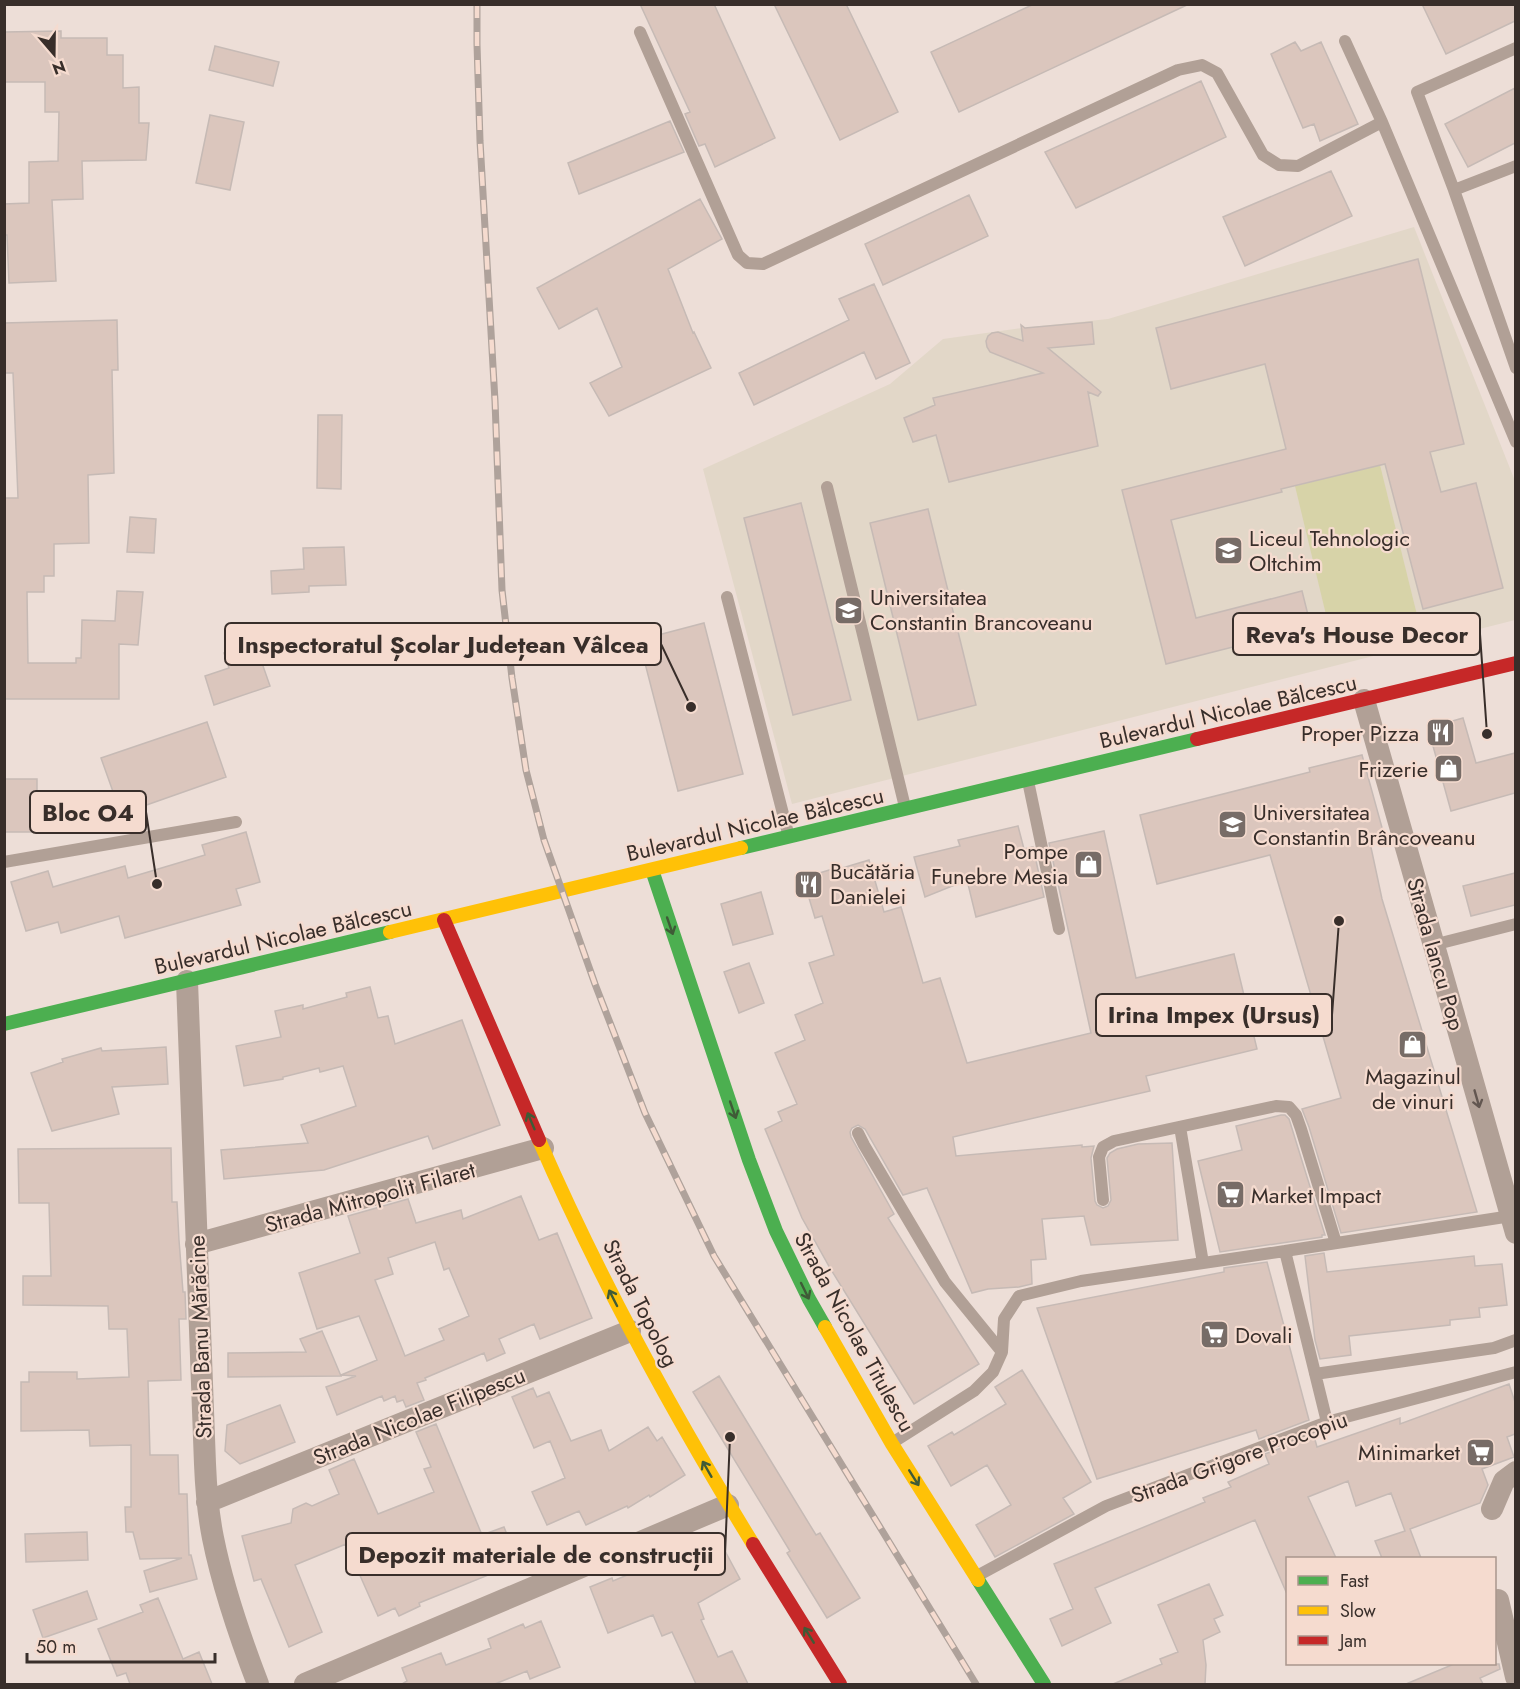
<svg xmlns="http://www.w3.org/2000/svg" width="1520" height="1689" viewBox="0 0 1520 1689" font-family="Jost,sans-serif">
<rect width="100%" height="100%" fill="#edded7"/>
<path fill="#e2d7c8" d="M1414,227L1515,481V620L792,804L703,469L890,384L943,339L1022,328L1108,319Z"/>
<path fill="#d7d3a8" d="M1380,465L1420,627L1334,648L1295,486Z"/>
<path fill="#dbc6bd" stroke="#c6bab5" stroke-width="1.5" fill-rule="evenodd" d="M640,4H714L775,138L715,167L705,144L699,146L685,114L690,112Z
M774,4H846L898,112L840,140Z
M1034,4H1189L959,112L931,52Z
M1422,4H1515V21L1446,54Z
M61,31V38H107V55H123V88L139,87V123H149L146,160L82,161L83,199L52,200L56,281L9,283L7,235H4V204L29,203V162L58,161L59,112H45V82H4V32Z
M1295,42L1301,51L1321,42L1358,124L1320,141L1314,124L1303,128L1271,54Z
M215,46L279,62L273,86L209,70Z
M1201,81L1226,137L1076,208L1045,152Z
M1515,88V143L1468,167L1445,124Z
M210,115L244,122L230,190L196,183Z
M670,121L684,152L579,194L568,163Z
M1331,171L1352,216L1245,266L1223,217Z
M969,195L988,236L883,285L865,244Z
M700,199L722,239L668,269L693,333L694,332L711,368L609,416L590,383L622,367L597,308L559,329L537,288Z
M1418,259L1464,444L1430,452L1441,492L1476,483L1503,588L1423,609L1385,464L1281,489L1282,492L1171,520L1196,618L1302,591L1311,627L1166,664L1122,490L1286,449L1265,364L1171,389L1156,328Z
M874,284L910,363L876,379L864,352L754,405L739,373L849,320L839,299Z
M117,320L118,370H112L114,473L88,475L89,543L54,544V576H44V592H27L28,663H76V658H81L82,620L115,621L117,591L143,592L138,645L119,644V699H4V498H18L13,373H4V323Z
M1092,322L1094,344L1048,348L1101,392L1098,396L1088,392L1098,446L949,482L936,435L913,442L904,418L935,405L933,398L1043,373L990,352L987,347L986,341L988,336L992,333L998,332L1023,341L1021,325L1025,328Z
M318,415H342L341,489L317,488Z
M801,503L851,700L793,715L744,518Z
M928,509L976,705L918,720L870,523Z
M130,517L156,519L154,553L127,552Z
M344,547L346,585L309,586V592L272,594L271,571L304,569L303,548Z
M704,623L743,774L678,791L639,640Z
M255,643L270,686L214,705L205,676L229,668L224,653Z
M1463,718L1476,763L1515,753V793L1451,811L1428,728Z
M207,722L226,777L121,814L101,758Z
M1362,755L1384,835L1369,838L1382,899L1477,1212L1341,1233L1309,1127L1302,1109L1341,1098L1270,855L1157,884L1140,815L1310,772L1309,768Z
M5,779H37V832H5Z
M1018,826L1024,849L1033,847L1044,897L976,917L967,880L925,897L914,857L960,846L958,840Z
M1104,831L1136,978L1234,954L1257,1049L1146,1076L1150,1091L953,1137L956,1156L1082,1145V1147L1094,1146L1091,1158L1095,1201L1097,1205L1103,1208L1108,1206L1111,1200L1107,1158L1110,1153L1117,1149L1138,1144L1172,1143L1178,1240L1091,1245L1084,1216L1042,1219L1046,1259L1031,1260L1032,1284L1019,1287L988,1289L972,1293L927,1188L903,1195L865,1129L858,1125L852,1128L850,1132L851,1137L894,1214L888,1218L979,1364L914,1404L830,1268L802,1218L765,1129L782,1121L778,1112L797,1104L775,1053L805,1040L795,1015L823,1003L809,963L834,955L822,916L815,918L803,878L839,867V869L869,860L884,912L901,907L923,983L940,978L967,1063L1091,1033L1049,843Z
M246,832L260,882L236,889L241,905L125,938L119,916L61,933L58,922L26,931L11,882L48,871L53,887L125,866L128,878L205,855L202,845Z
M1515,873V905L1471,916L1463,886Z
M761,892L773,934L733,945L721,904Z
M749,963L764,1003L739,1013L724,972Z
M370,987L378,1018L388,1016L395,1044L462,1020L500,1125L433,1149L428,1136L324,1170L224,1179L221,1150L308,1143L301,1125L356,1106L343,1066L320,1072L319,1068L283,1077V1079L244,1086L236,1046L281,1037L275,1011L303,1005V1009L347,997L346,993Z
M166,1047L168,1084L112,1087L119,1114L52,1131L31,1073L63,1062L62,1059L101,1048L102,1051Z
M1281,1115H1285L1289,1119L1325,1235H1322V1237L1220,1252L1198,1161L1242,1150L1236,1126Z
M171,1148L172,1202H177L179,1240L183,1292H185L186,1319H179L181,1380L148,1381L150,1455H178L179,1494H187L189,1555H191L197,1579L150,1592L144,1571L182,1558L140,1559L133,1532H126L125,1507H131V1445L90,1446L89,1430L21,1431V1382H29V1372H77V1379L129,1377L127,1329H109L108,1306L23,1305V1276H51L49,1203H19L18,1149Z
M521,1196L539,1240L557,1233L592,1318L540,1339L534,1324L499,1339L505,1353L487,1361L484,1353L425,1378L426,1380L417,1383L424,1400L406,1407L403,1400L397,1402L395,1396L384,1401L382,1396L337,1415L326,1387L356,1376L341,1375L377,1360L359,1316L317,1329L299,1273L360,1253L348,1216L408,1199L416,1223L461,1210L463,1219ZM435,1242L444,1270L449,1268L469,1316L439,1329L444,1340L405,1356L375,1280L393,1274L388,1258Z
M1324,1253L1327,1272L1474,1256L1475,1266L1502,1264L1507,1305L1479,1308L1480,1317L1450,1320V1325L1349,1336L1351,1355L1320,1359L1315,1340L1305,1256Z
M1267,1262L1309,1420L1259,1439L1256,1430L1097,1479L1037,1308L1224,1272V1268Z
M322,1331L341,1376L228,1377V1353L306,1352L300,1339Z
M1022,1370L1091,1482L1063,1498L1074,1514L995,1557L976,1525L1011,1505L987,1465L951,1486L928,1446L952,1432L954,1435L1006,1404L995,1387Z
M719,1376L816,1535L820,1533L860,1598L827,1618L787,1553L790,1551L693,1392Z
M1509,1384L1515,1402V1434L1507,1437L1514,1457L1482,1469L1488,1485L1480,1503L1410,1529L1421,1558H1382L1375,1541L1405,1531L1391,1493L1356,1506L1348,1481L1308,1497L1336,1558H1287V1594L1255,1520L1095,1588L1111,1623L1062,1646L1050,1619L1073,1609L1054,1564L1205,1502L1203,1498L1231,1487L1228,1482L1269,1464L1265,1454L1314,1436L1317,1447L1400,1418V1424Z
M533,1388L537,1397L549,1392L571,1441L601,1430L609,1451L648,1427L657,1441L662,1437L685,1475L650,1497L649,1495L628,1508L627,1506L586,1525L579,1511L547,1525L532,1492L565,1478L550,1441L534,1448L512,1397Z
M280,1405L295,1442L240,1464L225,1451L227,1425Z
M436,1424L482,1535L504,1527L518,1563L419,1603L420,1606L399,1616L395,1608L378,1616L346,1544L295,1565L322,1632L289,1647L261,1579L254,1581L242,1536L291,1523L293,1509L306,1503L312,1506L339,1494L329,1470L354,1459L378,1514L434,1492L424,1469L431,1467L416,1432Z
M87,1532L88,1560L26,1562L25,1534Z
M718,1538L740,1579L698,1603L704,1619L701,1620L718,1657L732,1651L748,1684H696L672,1632L662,1636L653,1615L608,1633L590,1587L612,1578L613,1581L656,1563L659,1570Z
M1209,1584L1223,1615L1214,1619L1220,1632L1203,1640L1206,1665L1205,1684H1113L1162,1664L1160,1659L1178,1652L1158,1605Z
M87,1591L97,1619L43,1638L33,1610Z
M158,1598L183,1659L199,1652L212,1684H130L126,1673L117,1676L98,1629L143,1612L140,1605Z
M541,1621L560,1667L530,1679L527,1671L495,1684H402L407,1681L402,1668L441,1653L446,1665L491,1648L488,1639L523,1624L525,1628Z
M1454,1664H1499L1500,1669L1480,1678L1483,1684H1406Z"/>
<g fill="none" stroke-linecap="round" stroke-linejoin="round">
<path stroke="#b1a096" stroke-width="12" d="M640,32L738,255L747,263L763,264L1178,70L1202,65L1217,73L1263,155L1279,165L1298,166L1382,122
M1345,41L1382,122L1516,442
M1516,48L1417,92L1454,190L1516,368
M1454,190L1516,166
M827,487L905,807
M727,597L789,837
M1028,781L1059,929
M4,862L236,822
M1433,945L1516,924
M1180,1127L1203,1263
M858,1133L864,1145L945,1282L1002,1352
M1103,1200L1099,1157L1103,1147L1114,1141L1276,1106L1289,1107L1296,1115L1301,1129L1336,1243
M1285,1251L1511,1216
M1315,1374L1494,1348L1516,1340
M892,1443L974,1391L993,1372L1002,1352L1004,1319L1019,1296L1081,1281L1285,1251L1327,1422
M977,1576L1106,1506L1327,1422L1516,1372"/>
<path stroke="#b1a096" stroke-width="22" d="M1364,700L1516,1233
M187,981L205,1464C206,1489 208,1513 213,1538C223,1588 240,1637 258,1684
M196,1244L543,1148
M207,1502L630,1331
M1492,1509L1504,1481L1516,1472
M1498,1600L1516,1677
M305,1684L728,1505"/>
<path stroke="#4caf50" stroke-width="14" d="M741,848L1197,739
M652,870L749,1160L776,1231L809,1299L825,1327
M4,1024L390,932
M978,1580L1044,1684"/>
<path stroke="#ffc107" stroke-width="14" d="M390,932L741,848
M539,1140C600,1280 673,1414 753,1544
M825,1327L892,1444L978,1580"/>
<path stroke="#c62828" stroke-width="14" d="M1197,739L1516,663
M444,920L539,1140
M753,1544L840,1684"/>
<defs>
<path id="rail" d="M477,4V44L480,141L495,401L502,590L512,678L526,770L544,840L595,984L645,1113L714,1256L976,1684"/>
</defs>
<use href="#rail" stroke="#afa29b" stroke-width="7"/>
<use href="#rail" stroke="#f5dbcf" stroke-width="4.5" stroke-dasharray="14" stroke-linecap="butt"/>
</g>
<defs><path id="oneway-shaft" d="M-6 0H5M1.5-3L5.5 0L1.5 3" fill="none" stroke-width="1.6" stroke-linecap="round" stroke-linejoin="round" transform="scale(1.5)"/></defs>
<g stroke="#3f5b37">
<use href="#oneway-shaft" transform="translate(670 926) rotate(71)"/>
<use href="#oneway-shaft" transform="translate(733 1110) rotate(71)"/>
<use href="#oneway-shaft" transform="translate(531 1121) rotate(-113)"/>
<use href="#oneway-shaft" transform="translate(805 1291) rotate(64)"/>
<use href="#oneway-shaft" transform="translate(613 1298) rotate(-117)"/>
<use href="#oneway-shaft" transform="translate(707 1469) rotate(-120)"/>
<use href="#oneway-shaft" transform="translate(914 1478) rotate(58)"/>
<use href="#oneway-shaft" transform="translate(809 1635) rotate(-122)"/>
</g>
<use stroke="#625650" href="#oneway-shaft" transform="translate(1477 1099) rotate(74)"/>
<defs>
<symbol id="school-square" viewBox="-11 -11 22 22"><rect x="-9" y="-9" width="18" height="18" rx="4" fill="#776c67" stroke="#f5dbcf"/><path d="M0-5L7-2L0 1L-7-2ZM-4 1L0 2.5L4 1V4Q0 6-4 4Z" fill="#fff"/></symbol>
<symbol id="university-square" viewBox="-11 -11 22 22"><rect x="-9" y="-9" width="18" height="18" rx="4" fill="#776c67" stroke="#f5dbcf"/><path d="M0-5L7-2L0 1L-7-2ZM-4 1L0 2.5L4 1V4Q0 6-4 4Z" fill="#fff"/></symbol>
<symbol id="restaurant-square" viewBox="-11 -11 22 22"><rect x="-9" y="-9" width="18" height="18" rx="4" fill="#776c67" stroke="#f5dbcf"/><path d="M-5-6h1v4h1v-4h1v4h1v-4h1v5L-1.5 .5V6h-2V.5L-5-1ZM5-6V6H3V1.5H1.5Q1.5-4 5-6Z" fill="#fff"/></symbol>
<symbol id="shop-square" viewBox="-11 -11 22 22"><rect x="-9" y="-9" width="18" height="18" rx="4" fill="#776c67" stroke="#f5dbcf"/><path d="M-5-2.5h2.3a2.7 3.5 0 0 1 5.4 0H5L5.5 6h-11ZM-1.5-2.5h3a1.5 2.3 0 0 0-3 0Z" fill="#fff"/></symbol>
<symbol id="supermarket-square" viewBox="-11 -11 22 22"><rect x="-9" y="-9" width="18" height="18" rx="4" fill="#776c67" stroke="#f5dbcf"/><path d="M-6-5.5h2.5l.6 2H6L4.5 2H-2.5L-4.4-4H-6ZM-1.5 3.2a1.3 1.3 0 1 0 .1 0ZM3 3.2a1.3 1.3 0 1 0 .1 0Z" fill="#fff"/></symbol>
</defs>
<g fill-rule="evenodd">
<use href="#school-square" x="1212" y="534" width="33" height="33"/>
<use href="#university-square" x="832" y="594" width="33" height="33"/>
<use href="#restaurant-square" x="1424" y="716" width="33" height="33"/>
<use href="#shop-square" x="1432" y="752" width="33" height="33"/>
<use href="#school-square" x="1216" y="808" width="33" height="33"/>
<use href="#shop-square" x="1072" y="848" width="33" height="33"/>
<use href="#restaurant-square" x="792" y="868" width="33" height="33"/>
<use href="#shop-square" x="1396" y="1028" width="33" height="33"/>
<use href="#supermarket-square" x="1214" y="1178" width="33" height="33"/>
<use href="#supermarket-square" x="1198" y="1318" width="33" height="33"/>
<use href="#supermarket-square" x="1464" y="1436" width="33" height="33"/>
</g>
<g text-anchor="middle" stroke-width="4.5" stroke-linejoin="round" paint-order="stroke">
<g font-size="22" fill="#382e2a" stroke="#f5dbcf" text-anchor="start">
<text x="1249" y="546">Liceul Tehnologic<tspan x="1249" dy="25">Oltchim</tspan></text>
<text x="870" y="605">Universitatea<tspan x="870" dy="25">Constantin Brancoveanu</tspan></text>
<text x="1419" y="741" text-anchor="end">Proper Pizza</text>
<text x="1428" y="777" text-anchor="end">Frizerie</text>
<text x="1253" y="820">Universitatea<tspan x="1253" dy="25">Constantin Brâncoveanu</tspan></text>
<text x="1068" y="859" text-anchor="end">Pompe<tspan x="1068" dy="25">Funebre Mesia</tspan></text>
<text x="830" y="879">Bucătăria<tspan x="830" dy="25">Danielei</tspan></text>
<text x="1413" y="1084" text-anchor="middle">Magazinul<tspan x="1413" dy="25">de vinuri</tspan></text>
<text x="1251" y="1203">Market Impact</text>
<text x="1235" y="1343">Dovali</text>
<text x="1460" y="1460" text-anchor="end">Minimarket</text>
</g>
<g font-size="22" fill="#382e2a" stroke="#f5dbcf">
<text transform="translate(1228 711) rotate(-13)" y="8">Bulevardul Nicolae Bălcescu</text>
<text transform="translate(755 824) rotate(-13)" y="8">Bulevardul Nicolae Bălcescu</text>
<text transform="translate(283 937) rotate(-13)" y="8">Bulevardul Nicolae Bălcescu</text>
<text transform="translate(1436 954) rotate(74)" y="8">Strada Iancu Pop</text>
<text transform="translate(370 1197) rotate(-15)" y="8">Strada Mitropolit Filaret</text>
<text transform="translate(641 1303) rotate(63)" y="8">Strada Topolog</text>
<text transform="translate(855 1332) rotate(61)" y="8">Strada Nicolae Titulescu</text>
<text transform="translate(200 1337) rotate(-92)" y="8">Strada Banu Mărăcine</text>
<text transform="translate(419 1416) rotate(-22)" y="8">Strada Nicolae Filipescu</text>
<text transform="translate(1239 1457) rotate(-20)" y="8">Strada Grigore Procopiu</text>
</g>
</g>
<path fill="none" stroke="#382e2a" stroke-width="2" d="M1487 734L1480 634M691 707L661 644M157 884L146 812M1339 921L1332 1015M730 1437L725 1554"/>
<g fill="#382e2a" stroke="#f5dbcf" stroke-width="2">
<circle cx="1487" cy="734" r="6"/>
<circle cx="691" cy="707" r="6"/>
<circle cx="157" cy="884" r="6"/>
<circle cx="1339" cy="921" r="6"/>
<circle cx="730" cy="1437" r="6"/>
</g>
<g fill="#f5dbcf" stroke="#382e2a" stroke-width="2">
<rect x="1233" y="613" width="247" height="42" rx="6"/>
<rect x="225" y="623" width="436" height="42" rx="6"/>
<rect x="30" y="791" width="116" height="42" rx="6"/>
<rect x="1096" y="994" width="236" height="42" rx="6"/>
<rect x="346" y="1533" width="379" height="42" rx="6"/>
</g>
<g font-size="24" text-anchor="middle" font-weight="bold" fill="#382e2a">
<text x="1357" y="643">Reva's House Decor</text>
<text x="443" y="653">Inspectoratul Școlar Județean Vâlcea</text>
<text x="88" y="821">Bloc O4</text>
<text x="1214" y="1023">Irina Impex (Ursus)</text>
<text x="536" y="1563">Depozit materiale de construcții</text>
</g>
<rect width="1520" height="1689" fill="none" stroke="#382e2a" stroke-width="12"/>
<rect x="1286" y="1557" width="210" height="108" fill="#f5dbcf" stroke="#a9968d" stroke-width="1.5"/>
<rect x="1298" y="1576" width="30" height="9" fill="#4caf50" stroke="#a9968d" stroke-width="1.5"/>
<text x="1340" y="1587" font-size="18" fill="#382e2a">Fast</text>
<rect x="1298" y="1606" width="30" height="9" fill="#ffc107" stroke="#a9968d" stroke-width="1.5"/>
<text x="1340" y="1617" font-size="18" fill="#382e2a">Slow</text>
<rect x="1298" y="1636" width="30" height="9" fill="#c62828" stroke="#a9968d" stroke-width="1.5"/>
<text x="1340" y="1647" font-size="18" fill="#382e2a">Jam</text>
<g transform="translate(54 54) rotate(160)" stroke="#f5dbcf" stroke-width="4.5" paint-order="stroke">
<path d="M0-4.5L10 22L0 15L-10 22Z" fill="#382e2a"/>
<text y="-9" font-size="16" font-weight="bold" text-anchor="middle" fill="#382e2a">N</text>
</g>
<path d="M27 1653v9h188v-9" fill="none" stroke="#382e2a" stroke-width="3"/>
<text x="36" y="1653" font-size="18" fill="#382e2a" stroke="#f5dbcf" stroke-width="4.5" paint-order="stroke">50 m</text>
</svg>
